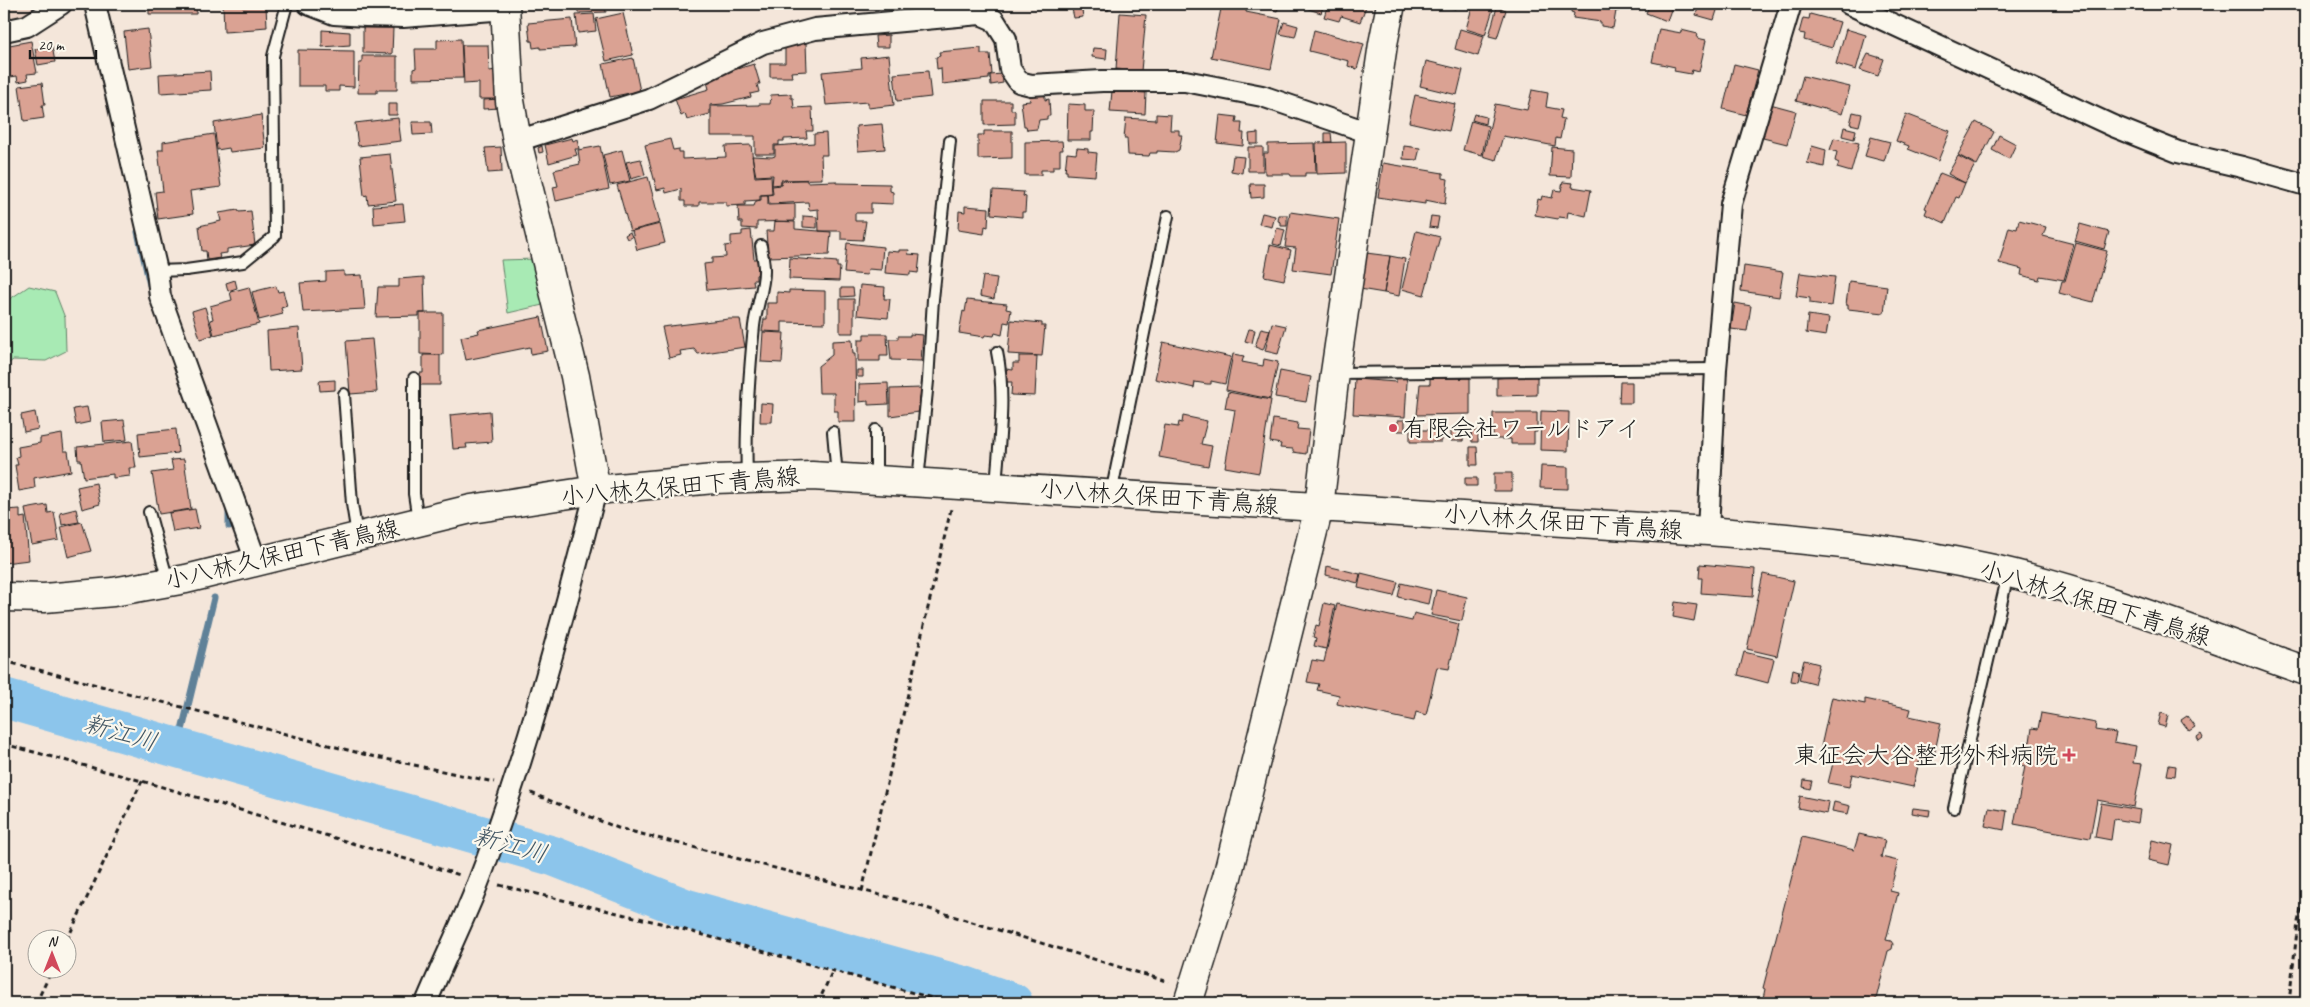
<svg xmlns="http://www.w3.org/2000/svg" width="2310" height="1007" viewBox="0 0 2310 1007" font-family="Caveat,'Klee One',sans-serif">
<rect width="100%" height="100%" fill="#f4e6da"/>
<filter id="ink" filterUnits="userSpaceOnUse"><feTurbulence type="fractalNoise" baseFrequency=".02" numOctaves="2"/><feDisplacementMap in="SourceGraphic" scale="10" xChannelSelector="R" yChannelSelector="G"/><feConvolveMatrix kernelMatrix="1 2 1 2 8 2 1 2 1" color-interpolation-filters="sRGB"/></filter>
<g filter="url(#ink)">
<path fill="#ecd2c5" d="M4,4H46L20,19L4,24Z"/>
<path fill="#a8eab4" stroke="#628368" d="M536,259L547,304L508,313L501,260Z
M29,286L55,292L65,318L66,351L46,361L13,360L4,367V303Z"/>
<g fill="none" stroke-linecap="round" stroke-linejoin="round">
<path stroke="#5f8198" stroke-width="7" d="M138,232L150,285
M229,509V526
M178,747L214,598"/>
<path stroke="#8cc5eb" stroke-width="40" d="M4,698L553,856L687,909L964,986L1013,1003"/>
</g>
<path fill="#daa293" stroke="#1c1c1c" d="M149,4H197L196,14H149Z
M223,4H242V7L266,5L267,27L255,28V30L224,32Z
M578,4H605L606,12L578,13Z
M1071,4H1108L1109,10H1082L1083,17L1074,18Z
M1222,4H1247L1246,12L1281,19L1271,69L1211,57Z
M1261,4H1278L1280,5L1277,11Z
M1300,4H1324L1321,13L1302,7V4Z
M1328,4H1367L1360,22L1341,16L1339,21L1324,17Z
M1447,4H1457L1455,9L1446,6Z
M1473,4L1494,6L1485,35L1466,29Z
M1572,4H1620L1619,11H1616L1613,28L1601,26V22L1573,18L1574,13L1571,12Z
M1650,4H1673L1667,21L1646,13Z
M1699,4H1719L1714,20L1696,15Z
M1497,7L1506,10L1497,38L1489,36Z
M623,13L633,55L606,61L596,19Z
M1120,13L1146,15L1141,71L1116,69Z
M594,14L596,31L578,33L576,15Z
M1810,14L1840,22L1832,48L1804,40L1805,34L1799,33L1803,18L1809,19Z
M572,19L575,47L540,49V47L533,48L532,41H530L528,23Z
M1284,22L1298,26L1295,37L1280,34Z
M363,28H393L392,54L363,53Z
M148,29L152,66L128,69L124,32Z
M1460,29L1484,36L1478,56L1455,49Z
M1659,29L1681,33V30L1698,34L1697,38L1706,40L1699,72L1692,70L1691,74L1674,71L1675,67L1652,62Z
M1846,29L1866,35L1856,70L1836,64Z
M322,30L350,32V45L322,47Z
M1314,30L1364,44L1357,69L1348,66L1349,61L1309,51Z
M889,35V47H876L875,36Z
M461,39L463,78L413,79V69L416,68L415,49H437V40Z
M31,41L37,73L27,74L28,80L18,82L17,76L4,78V46Z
M806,43L807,71L791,72L792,77H770V63H785V44Z
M462,45H488L489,71L497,70L498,99H479V83L464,84Z
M52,46L55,62L38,65L35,49Z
M981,48V54H990L992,74L989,75V79L942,84L941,68L937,69L936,57L940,56L939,52Z
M1093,48L1107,49L1106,59L1092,57Z
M298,50L354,51V87L339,86V91H325V86H298Z
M1868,54L1884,59L1878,76L1860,70Z
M889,55L894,105L868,108V102L826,105L822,72L862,68L861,58Z
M362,56H397V90H377V93H358L359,63H362Z
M633,58L640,91L610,97L603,64Z
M1426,61L1463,70L1457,95L1420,86Z
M754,64L760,84H757L759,92L750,94L751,97L723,104L710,105V114L687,120L685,114L681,116L675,99L709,89L706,78Z
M1734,64L1758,70L1746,115L1723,109Z
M210,71L211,90L160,93L159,74Z
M928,71L931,97L897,101L894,74Z
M1002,74L1003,83L991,85L990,75Z
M1803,76L1850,87L1842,114L1796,101Z
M42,83L45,105H42L44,118L24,121L19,86Z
M1532,90L1548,93L1546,107L1562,110L1560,118L1564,119L1560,139L1556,138L1555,146L1503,136L1496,160L1483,156L1495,104L1527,110Z
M1112,91L1146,93L1145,114L1110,112Z
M791,94V98H793L794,108L812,107L813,131H806L807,138L784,139V141H779V145H774V154H755V136H711V106L759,105V104H770L771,95Z
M1045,94V100L1049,99L1050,116H1047V119L1039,120L1037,129L1027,130L1026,126H1024L1021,102L1030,101L1029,96Z
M1415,95L1455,104L1449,131L1409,122Z
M500,99V108L483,109V100Z
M984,101H1011V110H1015V124L984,125Z
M388,104H397V115H388Z
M1068,104L1085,105V111H1094L1093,132H1091V140H1067Z
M1770,104L1796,111L1787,144L1763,138L1764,134L1762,133Z
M1853,112L1862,114L1859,126L1850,124Z
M1156,114L1171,115L1170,130H1179V135H1182L1179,150L1175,152L1157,151V153H1150L1149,156L1128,155L1127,138H1124L1126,118L1156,120Z
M1474,114L1486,117L1485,124L1472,120Z
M1906,114L1950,131L1938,161L1908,149L1909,146L1896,141Z
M261,115L265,148L230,152L229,148L217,150L214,123Z
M1220,115L1237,117L1236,123H1242L1241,133H1244L1243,146L1217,143Z
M398,118L401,141L358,146L355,123Z
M1471,121L1488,126L1482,155L1463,150Z
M412,122H431L432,134L413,135Z
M1976,122L1994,132L1977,165L1958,155Z
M882,124L885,149L858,151L856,126Z
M1844,127L1856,130L1854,139L1842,136Z
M984,131H1012V158L978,159V135H984Z
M826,133L827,155H821L822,179L781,180V184L772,185L773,175L756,176L752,156L772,157L775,156V146L814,143V134Z
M1258,133V144H1250L1249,134Z
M1325,133H1331L1332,142H1325Z
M214,134L221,187L190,191L193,214L158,219L155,192L163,191L158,150H163V142Z
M1999,135L2016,144L2009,159L1992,150Z
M1871,137L1890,142L1884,161L1865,156Z
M572,138L573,141L577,139L579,149H575L577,155L549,163L545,145Z
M1834,138L1859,143L1851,172L1837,168L1839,163L1835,161L1837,152L1830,150Z
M670,139L673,150L679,149V152H682V159L726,157L725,146L751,145L755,177L771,176L772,194L760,195V200L745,201V205L726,206V202H699V206H685V201H681V189L666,193L665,188L657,190L645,145Z
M1062,141L1063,150H1060V166H1053V170H1041V175H1025V142Z
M1346,142V173L1317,174L1316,143Z
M1315,143L1316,173H1305V176H1291L1290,174H1265L1264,153H1268V144Z
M542,146L543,152L539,153L538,148Z
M600,146L609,189L556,201L553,187L558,186L554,170L580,164L578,150Z
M1404,146L1420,148L1417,160L1403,159Z
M1812,146L1826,150L1824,167L1807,163Z
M501,147L502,172L488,173L485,148Z
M1248,147H1263V171H1248Z
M1552,147L1572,149L1571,177L1550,176Z
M1077,148L1088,149V152L1097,153L1095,176L1067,174V171H1065L1067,153L1076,154Z
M622,150L630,181L610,185L603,155Z
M390,154L396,201L368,204L367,195L364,196L360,157Z
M1233,156L1244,157L1242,173L1231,171Z
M1958,156L1975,165L1965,183L1948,174Z
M641,159L645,175L631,179L626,162Z
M1383,163L1443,173V178L1448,179L1445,204L1425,200V204L1378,197Z
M1940,173L1965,183L1959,198L1956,197L1945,223L1925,214L1927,209L1925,208Z
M648,177L660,223L630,231L617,185Z
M799,180H807V182L836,181V183L890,184V191L893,192V204L871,203V213H855V221H866L863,240L841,239V231H819L818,209L809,210L808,202L769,204L768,195L773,194L772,186L781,185V181Z
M1563,182L1573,183L1572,187L1591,190L1586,216L1568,212L1567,218L1559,217L1558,219L1535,215L1538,199L1541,200L1542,196L1552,198L1554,190L1561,191Z
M1250,184H1264V197L1251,198Z
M993,190L1024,192L1023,196L1026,197L1025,212H1022V217L991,214Z
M761,195H768V205L795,204V221L757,222V229L742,228V222H739L738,206H754L756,201L761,200Z
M403,204L405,221L374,224L373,206Z
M965,206L989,208L988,227L985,226L984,234L958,230L959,211L965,212Z
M238,210L239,212L251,211L255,245L227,249V253L219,254L220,258L207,260L206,251H202L199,226L221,221L219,213Z
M1290,212L1339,219L1331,274L1293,269L1296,248L1285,247Z
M1262,213L1275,216L1272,227L1259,224Z
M1279,215H1287V226H1281V222L1278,221Z
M803,216L817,217V228L803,227Z
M1431,216L1439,217L1437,228L1429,227Z
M2019,220L2046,227L2043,236L2074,244L2064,280L2040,276L2039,280L2021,275L2022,269L1999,263L2009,227L2017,229Z
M775,221L795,222V229L831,232L829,255L768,257L766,231H774Z
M660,224L665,243L637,250L632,231Z
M2080,224L2109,232L2104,249L2075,241Z
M1277,228L1285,230L1281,246L1273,244Z
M751,230L754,259H757L759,274L756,275V280H753L754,286L707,290L704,264L712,263V258L726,257L725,246L731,245V236L742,235V231Z
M1416,231L1440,237L1424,295L1402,289Z
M630,232L632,237L627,239L625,235Z
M847,243L883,247L881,270L868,269L867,275L844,273Z
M2076,243L2107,251L2093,302L2059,293L2062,281H2065Z
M1270,245L1291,250L1284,280L1264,276Z
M899,250H909L908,254L920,255L918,273L910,272V275L885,273L887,251L899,252Z
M1366,253L1390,256L1384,293L1360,289Z
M1390,256L1405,259L1399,296L1384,293Z
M790,258L837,262V267H840L839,281L789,279Z
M1744,266L1783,272L1779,297L1741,291Z
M344,271V276L362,275L365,309L303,312L300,283L326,281V272Z
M1800,273L1835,277L1831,306L1810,303V298L1796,296Z
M983,276L997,278L994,299L980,296Z
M424,277L425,313H419V316L376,317L378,287H399V279Z
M235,280L237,288L228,291L226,283Z
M1849,281L1887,286L1884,313L1848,309V305H1846Z
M860,285L885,287L884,299H890L888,318L857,315Z
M276,286L278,292L283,291L287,306L281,308L283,314L259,320L252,292Z
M249,287L259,324L214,335L210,320L213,319L210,306L232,300L230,292Z
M841,288H853L854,296L841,297Z
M789,290L825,291V323L782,322V332L762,331L764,319H767V303H777V292L789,293Z
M840,299H854V333H840Z
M967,300L1007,304L1006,309L1011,310L1009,323L1004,322L1002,335L995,333L994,336L985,335L984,337L959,333L963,311L965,312Z
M1735,303L1751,306L1747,331L1731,329Z
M205,307L213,335L200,339L192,311Z
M420,313H443V355L420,354Z
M1808,315L1829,318L1826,336L1806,333Z
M541,317L548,351L531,354L530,347L466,360L461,337L479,333L478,330Z
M729,319H740L745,347L698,354L694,349L680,351L681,355L669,358L662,327Z
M1011,320L1042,323V326H1045L1042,356L1008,354Z
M1272,323L1286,326L1278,354L1265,351Z
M299,328L302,369L269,371L267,331Z
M1261,328L1270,330L1263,350L1255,347Z
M1249,329L1255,330L1252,343L1245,341Z
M763,332L784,333L782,363L761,362Z
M864,334H887L888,356H880V361H858V340H864Z
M910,334L923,335L921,361L891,360L889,339H898V336H910Z
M372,339L377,392L350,394L346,341Z
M852,340L853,354H855L856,422H838V411H834V393H819L818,366L832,355V341Z
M1163,342L1231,357L1225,384L1211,381V384H1207L1195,382L1194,388L1155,379Z
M1233,354L1244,356L1242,362L1263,366L1264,359L1278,362L1270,399L1226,390Z
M423,355H440V385H420V373H423Z
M1019,356H1037L1035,396L1011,395L1012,382H1006V369L1013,370V363H1019Z
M857,370H863V377H857Z
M1280,371L1311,377L1306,402L1275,397Z
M1537,375V395L1497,396V378Z
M1396,378H1406L1407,382L1405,417L1353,414L1355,379L1396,382Z
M1430,378H1470V414L1417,415L1420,384H1430Z
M335,380V390L320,391L319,381Z
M1620,382H1632V403H1619Z
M888,383L889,404L868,405V401L859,402V384Z
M921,388L919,412L890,416V389Z
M1228,392L1271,400L1259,473L1225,467L1235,410L1225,408Z
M761,403L773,404L772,422H760Z
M87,407L90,422L76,425L73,409Z
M490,411L492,442L466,444L467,448L453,449L450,415Z
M1541,411L1569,412L1568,451L1540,450Z
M35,412L38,429L24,432L21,415Z
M1493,413H1537V432H1534V444H1511V439H1493Z
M1183,416L1207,421L1201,444L1212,446L1208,466L1159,457L1165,425L1178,427L1179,422L1182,423Z
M1273,419L1298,423L1297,429L1309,430L1306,454L1293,452V449L1280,448L1281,444L1270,442Z
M124,420L127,440L104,442L102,422Z
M1398,420H1405V431H1398Z
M176,429L178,453L140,457L138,433Z
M1410,430H1441V442H1410Z
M1451,430L1464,431L1463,441H1451Z
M1471,431H1478V442H1472Z
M62,434L64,451H68L71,471L34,478L35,488L19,491L15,465H18L16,457L19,456L18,447L40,443V438Z
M132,441L136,468H129L130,476L113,478V474L84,478L81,460H78L77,447Z
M1470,447H1477L1478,465H1470Z
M184,459L191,509L159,514L152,473L173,470L171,460Z
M1541,466L1568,467V489L1540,488Z
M1494,473H1512V491H1494Z
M1465,478H1477V486H1465Z
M96,483L100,504L82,509L77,487Z
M47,505L48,513L54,512L59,540L32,545L25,509Z
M20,509V518L25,517L29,560L4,563L5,510Z
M76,509L79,522L62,525L60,513Z
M195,509L199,528L173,532L169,513Z
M82,522L91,551L68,557L61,527Z
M1700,564L1755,569L1753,597L1701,593L1702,578H1699Z
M1327,566L1360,574L1358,583L1326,575Z
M1361,573L1398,582L1394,596L1358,588Z
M1763,574L1794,581L1777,656L1747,649Z
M1401,583L1431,590L1428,604L1398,597Z
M1436,590L1467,597L1462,621L1431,615Z
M1675,602L1697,605L1694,621L1673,617Z
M1324,603L1335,606L1326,649L1314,646L1316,638L1313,637L1316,625L1319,626Z
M1337,604L1412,621L1414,613L1459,624L1449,669L1437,667L1426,715L1416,712L1414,721L1337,704L1339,695L1317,690L1319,684L1307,682L1312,660L1324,662Z
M1744,652L1774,659L1768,683L1738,675Z
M1804,660L1819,664L1814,684L1799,680Z
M1793,669L1799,671L1797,682L1791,681Z
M1832,697L1865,704V699L1911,709L1909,716L1941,723L1932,765L1919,762L1913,787L1852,774L1849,787L1828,783L1833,763L1818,760Z
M2041,713L2096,723L2095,730L2116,733L2114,742L2136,746L2133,763L2142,764L2134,807L2097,800L2090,838L2014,824L2025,766L2020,765L2025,741L2030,742L2032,728L2038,729Z
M2161,713L2168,715L2165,727L2158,725Z
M2187,716L2195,727L2189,731L2181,720Z
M2201,734L2203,738L2199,741L2197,737Z
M2169,765L2176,766L2175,776L2167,775Z
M1804,780L1812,781L1810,789L1803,787Z
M1800,796L1829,802L1827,814L1798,808Z
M1834,802L1850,806L1848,814L1832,811Z
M2101,803L2140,810L2138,823L2114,819L2111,840L2095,837Z
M1913,808L1930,810L1929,816L1912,813Z
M1989,808L2007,811L2004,830L1985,826Z
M1859,834L1885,840L1881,857L1898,861L1890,891L1898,893L1886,940L1891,941L1893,944L1892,949L1888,951L1875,1003H1826L1807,999L1806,1003L1786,1001L1785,1003H1762L1765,989L1763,988L1802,837L1854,850Z
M2152,840L2173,845L2169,865L2148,860Z"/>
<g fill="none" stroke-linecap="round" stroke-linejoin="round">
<defs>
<path id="lane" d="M157,271L186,270L243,262L275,236L273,56L287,4
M1336,373L1716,369
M414,378V494L418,520
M344,394L352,504L357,535
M876,430V479
M833,432L837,476
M747,477C745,426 749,376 754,326C756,308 765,285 764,269C764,262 762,254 761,246
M918,481L928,381L933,299L950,141
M996,486C999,442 1006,395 997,352
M1111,494L1168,216
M149,512L168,581
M1954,808L2008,574"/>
<path id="street" d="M95,4L157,271L160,296L256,561
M308,4L334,14L366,16L403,17L506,9
M1849,4L2113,126L2178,152L2242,167L2306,185
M4,31L27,26L61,4
M517,141L649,99L763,43L815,29L980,14L994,20L1006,39L1010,69L1019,82L1031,85L1102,81H1185L1262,96L1370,133
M1708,531L1716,369L1731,204L1791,4
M426,1003C441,967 458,932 473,896C525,764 561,626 596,490"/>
<path id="secondary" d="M505,4L510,101L517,141L575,376L596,490
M4,597L44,598L113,592L186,579L471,509L596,490L714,479L812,476L1708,531C1804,539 1899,548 1993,569C2099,593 2204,635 2306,671
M1188,1003L1227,877L1319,507L1335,373L1383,44L1391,4"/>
</defs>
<use href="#lane" stroke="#1c1c1c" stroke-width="14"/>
<use href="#street" stroke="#1c1c1c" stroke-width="24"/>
<use href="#secondary" stroke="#1c1c1c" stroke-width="31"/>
<path stroke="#1c1c1c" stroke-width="3" stroke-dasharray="5 4" stroke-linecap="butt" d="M4,661L367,755L494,782
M4,744L142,781L460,875
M531,793L618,828L900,900L1169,982
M499,885L660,923L950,1003
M862,891L951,509
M67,940L142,781
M1215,998L1229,1003
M36,1003L52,970
M818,1003L833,970
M2289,1003L2298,922L2306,888"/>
<use href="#lane" stroke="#fbf7ec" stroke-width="10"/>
<use href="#street" stroke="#fbf7ec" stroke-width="20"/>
<use href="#secondary" stroke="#fbf7ec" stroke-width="28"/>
</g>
</g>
<g fill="#d1495b" stroke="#fbf7ec" stroke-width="2">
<circle cx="1393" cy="428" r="5"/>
<path d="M2066.5 747.5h5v5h5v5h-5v5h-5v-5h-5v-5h5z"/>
</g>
<g text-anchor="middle" stroke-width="4.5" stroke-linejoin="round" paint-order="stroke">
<g font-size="24" fill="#1c1c1c" stroke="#fbf7ec" text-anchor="start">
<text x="1403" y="436">有限会社ワールドアイ</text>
<text x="2058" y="763" text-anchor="end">東征会大谷整形外科病院</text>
</g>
<g font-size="24" fill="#1c1c1c" stroke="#fbf7ec">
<text transform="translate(680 486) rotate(-5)" y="8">小八林久保田下青鳥線</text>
<text transform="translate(1159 497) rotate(4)" y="8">小八林久保田下青鳥線</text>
<text transform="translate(1563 522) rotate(4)" y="8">小八林久保田下青鳥線</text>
<text transform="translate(282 554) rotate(-13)" y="8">小八林久保田下青鳥線</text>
<text transform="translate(2095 603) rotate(17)" y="8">小八林久保田下青鳥線</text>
</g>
<g font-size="25" font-style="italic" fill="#435764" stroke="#fbf7ec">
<text transform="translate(121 732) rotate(16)" y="9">新江川</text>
<text transform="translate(511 844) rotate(16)" y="9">新江川</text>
</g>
</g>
<rect width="2310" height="1007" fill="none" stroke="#fbf7ec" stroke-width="20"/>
<rect x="10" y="10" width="2290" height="987" fill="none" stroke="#1c1c1c" stroke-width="2" filter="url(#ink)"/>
<g transform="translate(52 954)"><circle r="24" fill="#fbf7ec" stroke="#a29f99"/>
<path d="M0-4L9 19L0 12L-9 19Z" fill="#d1495b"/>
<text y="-8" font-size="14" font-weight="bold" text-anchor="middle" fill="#1c1c1c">N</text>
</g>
<path d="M30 50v8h66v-8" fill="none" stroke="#1c1c1c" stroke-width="2.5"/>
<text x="38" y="50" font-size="15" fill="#1c1c1c" stroke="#fbf7ec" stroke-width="4" paint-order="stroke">20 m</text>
</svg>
